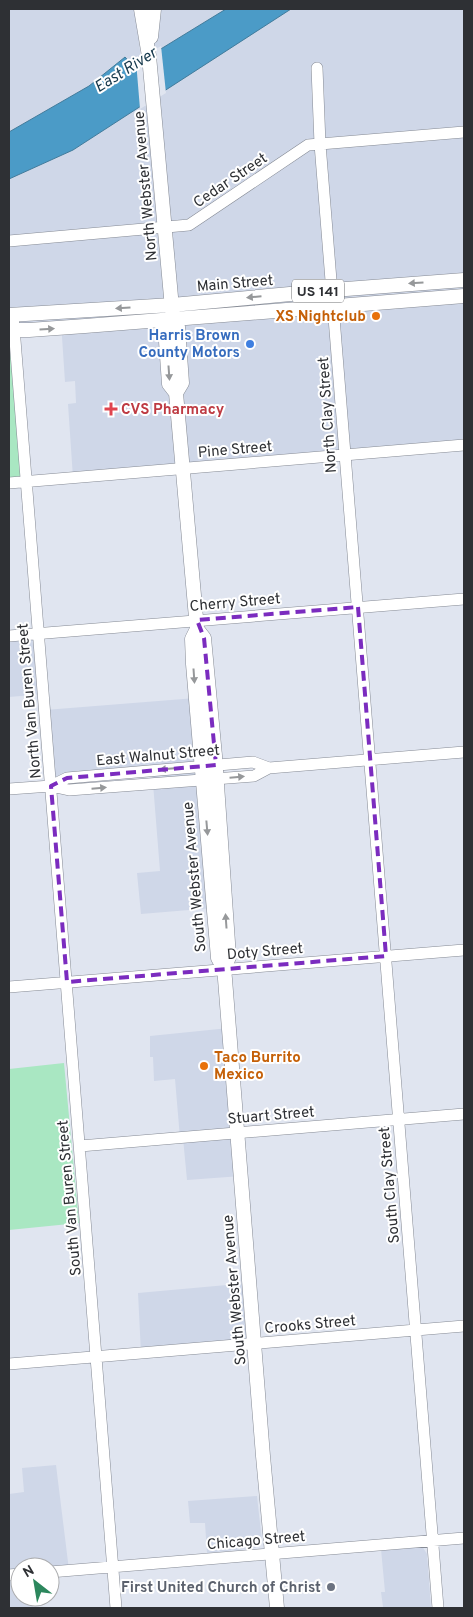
<svg xmlns="http://www.w3.org/2000/svg" width="473" height="1617" viewBox="0 0 473 1617" font-family="Overpass,sans-serif">
<rect width="100%" height="100%" fill="#e0e5f0"/>
<path fill="#cfd7e8" d="M9,9H136L141,61L133,66L124,57L89,86L9,132Z
M141,9H226L149,56Z
M291,9H464V445L73,478L68,404L76,403L75,381L65,382L61,322L9,325V179L73,150Z
M39,634L44,694L9,697V636Z
M196,698L213,908L141,914L137,873L160,871L152,771L51,786L45,710Z
M229,1028L241,1176L187,1180L183,1138H180L175,1079L154,1081L153,1057H150V1036Z
M249,1283L255,1343L141,1353L138,1293Z
M56,1465L69,1570L50,1567H20V1597H32L33,1608H9V1494L24,1492L22,1468Z
M257,1496L262,1541L259,1545L255,1548L207,1553L205,1523H190L188,1501Z
M422,1546L427,1554L431,1608H364L383,1607L381,1592H385L381,1549Z"/>
<path fill="#a9e7c2" d="M9,325L26,481L9,483Z
M64,1063L79,1223L9,1230V1069Z"/>
<path fill="#4b9bc7" stroke="#427b9b" d="M226,9H291L73,150L9,179V132L89,86L125,57L133,66Z"/>
<path fill="#e0e5f0" d="M161,46L166,93L140,109L136,61Z"/>
<g fill="none" stroke-linecap="round" stroke-linejoin="round">
<defs>
<path id="minor" d="M317,68L320,144L438,1608
M9,241L189,225L308,145L464,132
M13,315L116,1608
M9,483L464,445
M9,636L464,599
M51,786L67,778L253,762L269,768L464,752
M9,789L51,786L69,790L254,776L269,768
M9,987L464,950
M80,1146L464,1114
M9,1364L464,1326
M50,1572L464,1538
M9,1575L20,1574"/>
<path id="major" d="M141,9L149,56L173,319L178,327L182,383L176,393
M151,37L154,9
M9,315L172,305L333,290L464,280
M173,319L165,327L169,384L176,393L197,629L204,638L215,756L229,957L224,969L225,979L263,1456L277,1608
M9,330H29L85,326L464,296
M197,629L192,639L193,664L218,958L224,969"/>
</defs>
<use href="#minor" stroke="#858a94" stroke-width="12"/>
<use href="#major" stroke="#858a94" stroke-width="15"/>
<use href="#minor" stroke="#fff" stroke-width="11"/>
<use href="#major" stroke="#fff" stroke-width="14"/>
</g>
<defs><path id="oneway-solid" d="M-6-.8H1V-3.2L6.5 0L1 3.2V.8H-6Z" transform="scale(1.25)"/></defs>
<g fill="#96989a">
<use href="#oneway-solid" transform="translate(416 283) rotate(176)"/>
<use href="#oneway-solid" transform="translate(254 297) rotate(175)"/>
<use href="#oneway-solid" transform="translate(123 308) rotate(176)"/>
<use href="#oneway-solid" transform="translate(47 329) rotate(-4)"/>
<use href="#oneway-solid" transform="translate(169 373) rotate(86)"/>
<use href="#oneway-solid" transform="translate(194 676) rotate(86)"/>
<use href="#oneway-solid" transform="translate(167 769) rotate(175)"/>
<use href="#oneway-solid" transform="translate(237 777) rotate(-5)"/>
<use href="#oneway-solid" transform="translate(99 788) rotate(-5)"/>
<use href="#oneway-solid" transform="translate(207 828) rotate(85)"/>
<use href="#oneway-solid" transform="translate(226 921) rotate(-94)"/>
</g>
<path fill="none" stroke="#7b2cbf" stroke-width="4" stroke-dasharray="10 6" stroke-linejoin="round" d="M358,607L386,956L67,982L51,786L67,778L216,765L204,638L197,620Z"/>
<g fill="#e8710a" stroke="#fff" stroke-width="2">
<circle cx="376" cy="316" r="5"/>
<circle cx="204" cy="1066" r="5"/>
</g>
<circle fill="#3f7fe0" stroke="#fff" stroke-width="2" cx="250" cy="344" r="5"/>
<path fill="#e0444e" stroke="#fff" stroke-width="2" d="M108.5 401.5h5v5h5v5h-5v5h-5v-5h-5v-5h5z"/>
<circle fill="#6b7280" stroke="#fff" stroke-width="2" cx="331" cy="1587" r="5"/>
<g text-anchor="middle" stroke-width="4" stroke-linejoin="round" paint-order="stroke">
<rect fill="#fff" stroke="#6d6e71" stroke-width="1" x="292" y="279.5" width="52" height="23" rx="4"/>
<g font-size="14" font-weight="bold" fill="#2e3034">
<text x="318" y="296">US 141</text>
</g>
<g font-size="15" fill="#2e3034" stroke="#fff">
<text transform="translate(230 180) rotate(-34)" y="5">Cedar Street</text>
<text transform="translate(145 186) rotate(-95)" y="5">North Webster Avenue</text>
<text transform="translate(235 283) rotate(-5)" y="5">Main Street</text>
<text transform="translate(327 415) rotate(-94)" y="5">North Clay Street</text>
<text transform="translate(235 449) rotate(-5)" y="5">Pine Street</text>
<text transform="translate(235 602) rotate(-5)" y="5">Cherry Street</text>
<text transform="translate(29 701) rotate(-95)" y="5">North Van Buren Street</text>
<text transform="translate(158 755) rotate(-5)" y="5">East Walnut Street</text>
<text transform="translate(194 877) rotate(-95)" y="5">South Webster Avenue</text>
<text transform="translate(265 951) rotate(-5)" y="5">Doty Street</text>
<text transform="translate(271 1115) rotate(-5)" y="5">Stuart Street</text>
<text transform="translate(389 1185) rotate(-95)" y="5">South Clay Street</text>
<text transform="translate(69 1198) rotate(-95)" y="5">South Van Buren Street</text>
<text transform="translate(234 1290) rotate(-95)" y="5">South Webster Avenue</text>
<text transform="translate(310 1324) rotate(-5)" y="5">Crooks Street</text>
<text transform="translate(256 1540) rotate(-5)" y="5">Chicago Street</text>
</g>
<g font-size="15" font-weight="bold" fill="#c56008" stroke="#fff" text-anchor="end">
<text x="366" y="321">XS Nightclub</text>
<text x="214" y="1062" text-anchor="start">Taco Burrito<tspan x="214" dy="17">Mexico</tspan></text>
</g>
<g font-size="15" font-weight="bold" fill="#366cbe" stroke="#fff" text-anchor="end">
<text x="240" y="340">Harris Brown<tspan x="240" dy="17">County Motors</tspan></text>
</g>
<g font-size="15" font-weight="bold" fill="#be3a42" stroke="#fff" text-anchor="start">
<text x="121" y="414">CVS Pharmacy</text>
</g>
<g font-size="15" font-weight="bold" fill="#5b616d" stroke="#fff" text-anchor="end">
<text x="321" y="1592">First United Church of Christ</text>
</g>
<g font-size="16" font-style="italic" fill="#16394d" stroke="#fff">
<text transform="translate(125 69) rotate(-32)" y="6">East River</text>
</g>
</g>
<rect width="473" height="1617" fill="none" stroke="#2e3034" stroke-width="20"/>
<g transform="translate(35 1582) rotate(329)"><circle r="24" fill="#ffffff" stroke="#abacae"/>
<path d="M0-4L9 19L0 12L-9 19Z" fill="#2c875d"/>
<text y="-8" font-size="14" font-weight="bold" text-anchor="middle" fill="#2e3034">N</text>
</g>
</svg>
